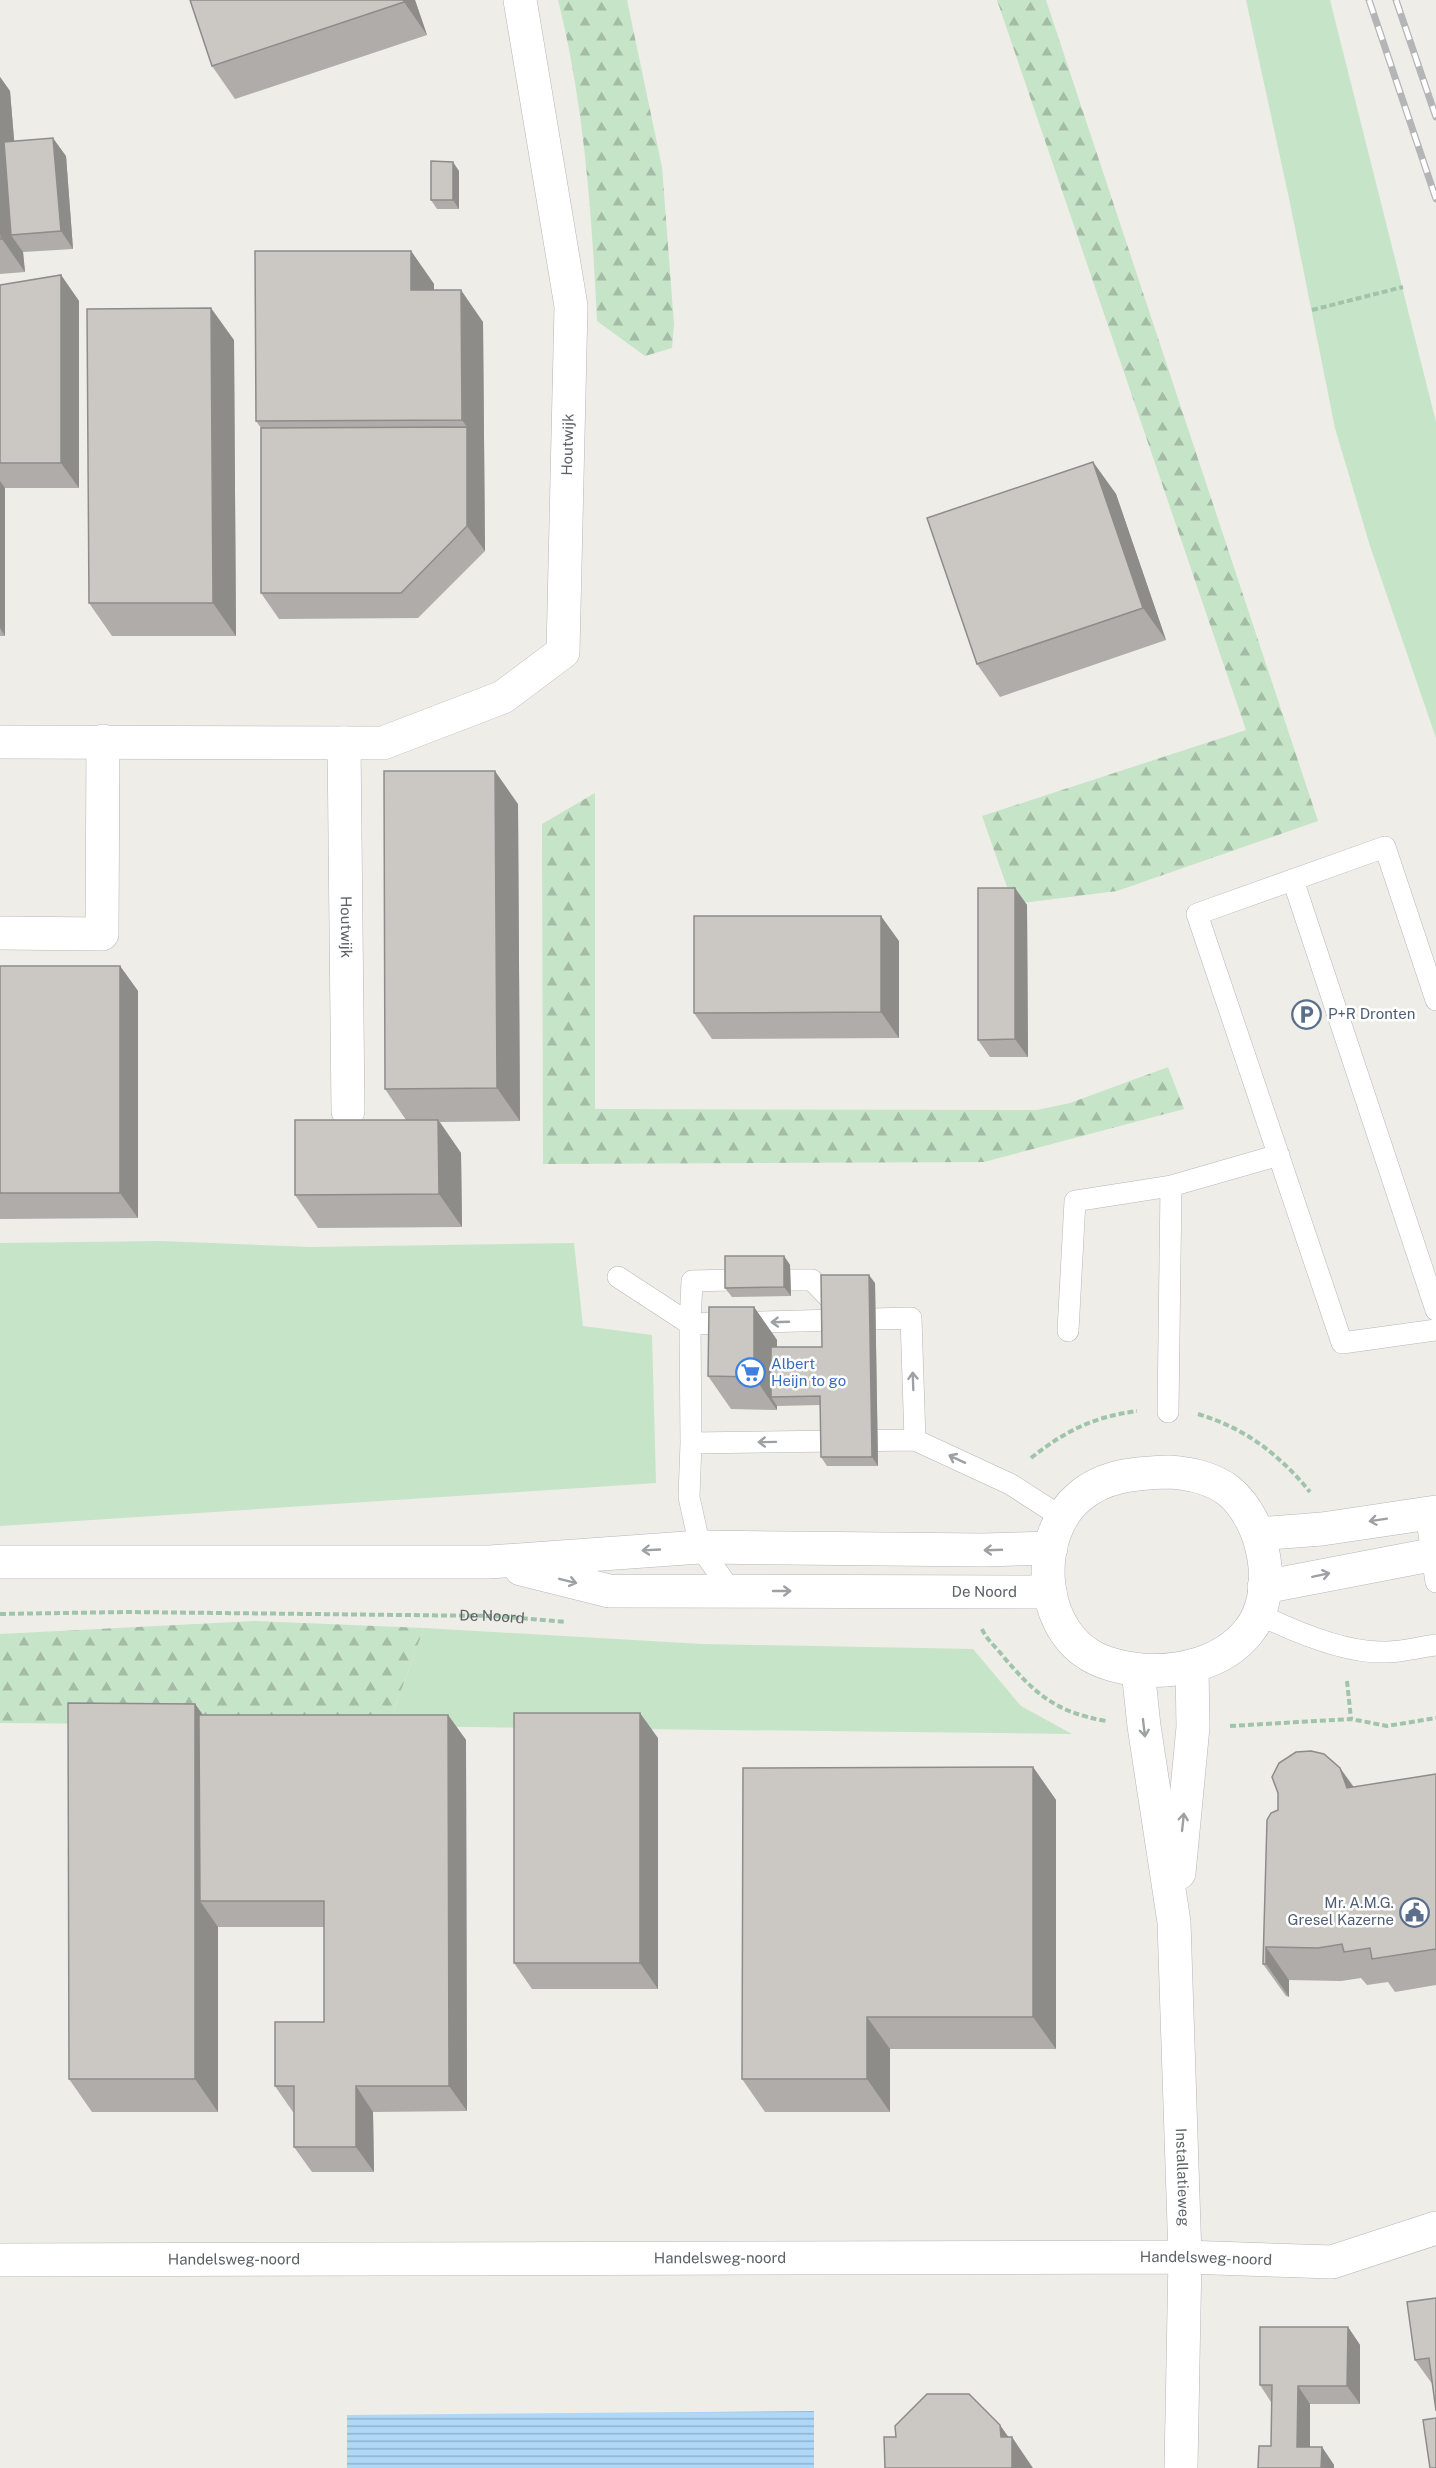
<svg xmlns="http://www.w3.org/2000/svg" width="1436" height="2468" viewBox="0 0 1436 2468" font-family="'Public Sans',sans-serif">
<defs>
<pattern id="forest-firs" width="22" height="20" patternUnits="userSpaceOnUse" patternTransform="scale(1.5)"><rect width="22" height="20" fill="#c6e4c7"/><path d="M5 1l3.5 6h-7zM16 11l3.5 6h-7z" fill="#a4bca5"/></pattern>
<pattern id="water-rules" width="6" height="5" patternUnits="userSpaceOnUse" patternTransform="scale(1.5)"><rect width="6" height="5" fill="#afd7f7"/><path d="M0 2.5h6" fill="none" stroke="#92b2cc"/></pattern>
</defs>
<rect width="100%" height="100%" fill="#efede7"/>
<path fill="#c6e4c7" d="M1246,0H1330L1436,422V738L1370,546L1335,428L1290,203Z
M160,1241L310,1247L574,1243L583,1326L652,1335L656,1483L0,1526V1243Z
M424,1628L702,1644L973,1649L1021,1706L1072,1734L388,1726Z"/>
<path fill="url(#forest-firs)" d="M558,0H627L662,167L674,324L672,348L645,356L597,321C592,214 584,104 558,0Z
M997,0H1046L1318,821L1117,891L1013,904L982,816L1246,730Z
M595,793V1109L1037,1110L1070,1103L1168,1067L1184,1109L984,1162L543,1164L542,824Z
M255,1621L424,1628L388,1726L0,1723V1634Z"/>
<path fill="url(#water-rules)" d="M814,2411V2468H347V2415Z"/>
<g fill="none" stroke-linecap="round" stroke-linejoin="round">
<defs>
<path id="lane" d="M1293,880L1436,1310
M1436,1000L1385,847L1197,914L1342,1343L1436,1330
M1171,1186L1279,1155
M618,1277L690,1324L691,1443
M731,1280L692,1281L690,1324L911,1318L915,1440
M790,1280H812L840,1309
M1068,1331L1075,1201L1171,1186L1168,1412
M1426,1513L1436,1582
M731,1591L700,1547L689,1497L691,1443L915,1440L1010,1484L1063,1518
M1258,1614C1293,1631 1346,1654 1386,1652C1402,1652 1420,1647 1436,1645"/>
<g id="street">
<path id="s2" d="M0,742L383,743L503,697L563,652L571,306L520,0"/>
<path id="s3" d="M344,743L348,1111"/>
<path d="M0,933L102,934L103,741"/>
<path id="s4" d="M1138,1670L1144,1726L1174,1922L1185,2257L1181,2468"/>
<path d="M1179,1873L1193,1727L1192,1666"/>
<path id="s5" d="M0,2260L1185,2257L1332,2262L1436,2228"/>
</g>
<g id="secondary">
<path d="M1169,1472C1188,1473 1213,1478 1229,1491C1265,1521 1280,1594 1248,1632C1223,1663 1179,1673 1141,1670C1123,1668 1103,1664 1088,1654C1039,1623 1034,1535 1079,1497C1104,1475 1137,1473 1169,1472Z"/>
<path d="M1258,1534L1322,1529L1436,1512"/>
<path d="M0,1562H490L700,1547L983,1550L1051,1548"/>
<path id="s6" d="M521,1569L609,1591L1050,1592"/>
<path d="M1264,1587L1436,1554"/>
</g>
</defs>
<use href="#lane" stroke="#b4b6ba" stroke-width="22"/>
<use href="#street" stroke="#b4b6ba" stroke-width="34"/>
<use href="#secondary" stroke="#b3b6ba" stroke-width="34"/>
<g stroke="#a0c4ab" stroke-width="4" stroke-dasharray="6 3" stroke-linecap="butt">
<path d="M1312,310L1403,287"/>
<path d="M1198,1414C1245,1428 1280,1455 1310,1492"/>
<path d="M1031,1458C1065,1431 1093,1417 1137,1411"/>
<path id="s1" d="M0,1614L127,1612L495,1616L566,1622"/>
<path d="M982,1629C986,1639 996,1647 1002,1655C1035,1694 1055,1712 1106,1721"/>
<path d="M1347,1681L1351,1719"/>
<path d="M1230,1726L1351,1719L1387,1726L1436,1718"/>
</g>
<use href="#lane" stroke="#fff" stroke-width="21"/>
<use href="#street" stroke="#fff" stroke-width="33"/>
<use href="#secondary" stroke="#fff" stroke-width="33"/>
<defs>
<path id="rail" d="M1369,0L1436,199
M1396,0L1436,117"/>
</defs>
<use href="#rail" stroke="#b4b5b6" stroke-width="7"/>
<use href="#rail" stroke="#fff" stroke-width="4.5" stroke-dasharray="14" stroke-linecap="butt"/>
</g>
<path fill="#afaca9" d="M190,0H415L427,35L235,99L212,66Z
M0,77L10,91L14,141L66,156L73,249L23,252L25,272L0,274Z
M459,171V209H437L431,200Z
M411,251L434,284V290L483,322L485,551L418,618L279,619L261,593V428L256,421Z
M61,275L79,301V488H5V636H0V285Z
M234,340L236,636H112L89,603Z
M1093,462L1116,494L1166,640L1000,697L977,664Z
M518,804L520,1121L440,1122L461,1153L462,1227L318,1228L295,1195L406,1120L385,1089Z
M1015,888L1027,905L1028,1057H990L978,1040Z
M899,941V1038L712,1039L694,1013Z
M0,966H120L138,991V1218L0,1219Z
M784,1256L790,1265L791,1296L732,1297L725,1288Z
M875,1283L878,1466H827L821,1457L820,1405L777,1406V1410L731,1409L708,1376L754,1307L777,1340V1347H822Z
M195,1704L203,1715H448L466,1740L467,2111L373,2112L374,2172H312L294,2147V2112H293L275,2086L324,2022V1927H218V2112H92L69,2079Z
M658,1738V1989H532L514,1963Z
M1033,1767L1056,1800V2049H890V2112H765L742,2079Z
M1340,1768L1354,1787L1436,1774V1985L1395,1992L1388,1982L1367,1985L1361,1978L1341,1981L1289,1980V1997L1286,1996L1263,1964L1278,1810Z
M1436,2298L1433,2385L1415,2360Z
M1348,2327L1360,2345V2404H1310V2447H1322L1334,2465V2468H1258L1271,2446V2402L1260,2385Z"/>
<path fill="#8e8c89" d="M403,0H415L427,35L404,2Z
M0,77L10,91L22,234L11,235L23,252L25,272L2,239L0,218Z
M53,138L66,156L73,249L61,231Z
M453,162L459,171V209L453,200Z
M411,251L434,284V323L411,290Z
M61,275L79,301V488L61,463Z
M461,290L483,322L485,551L467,526V427L462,420Z
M211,308L234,340L236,636L213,603Z
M1093,462L1116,494L1166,640L1143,608Z
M0,481L5,488V636L0,628Z
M495,771L518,804L520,1121L497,1088Z
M1015,888L1027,905L1028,1057L1015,1039Z
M881,916L899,941V1038L881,1012Z
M120,966L138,991V1218L120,1193Z
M438,1120L461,1153L462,1227L439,1194Z
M784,1256L790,1265L791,1296L784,1287Z
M869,1275L875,1283L878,1466L872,1457Z
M754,1307L777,1340V1397H771L777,1406V1410L754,1377Z
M195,1704L218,1736L200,1901L218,1927V2112L195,2079Z
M640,1713L658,1738V1989L640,1963Z
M448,1715L466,1740L467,2111L449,2086Z
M1033,1767L1056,1800V2049L1033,2017Z
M1340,1768L1363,1801L1347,1788Z
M1266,1947L1289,1980V1997L1266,1964Z
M867,2017L890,2049V2112L867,2079Z
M356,2086L373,2112L374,2172L356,2147Z
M1348,2327L1360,2345V2404L1347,2386Z
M1298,2386L1310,2404V2464L1297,2447Z
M1000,2425L1012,2442V2437L1033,2468H1012L1001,2437Z
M1322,2447L1334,2465V2468H1321Z"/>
<path fill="#cbc8c4" stroke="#8e8c89" stroke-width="1.5" d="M190,0H403L404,2L212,66Z
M53,138L61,231L11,235L4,142Z
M431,161L453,162V200H431Z
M0,218L2,239H0Z
M255,251H411V290H461L462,420L256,421Z
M61,275V463H0V285Z
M211,308L213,603H89L87,309Z
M467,427V526L401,593H261V428Z
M1093,462L1143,608L977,664L927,518Z
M384,771H495L497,1088L385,1089Z
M978,888H1015V1039L978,1040Z
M694,916H881V1012L694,1013Z
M0,966H120V1193H0Z
M295,1120H438L439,1194L295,1195Z
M725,1256H784V1287L725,1288Z
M821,1275H869L872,1457H821L820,1396L771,1397V1347H822Z
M709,1307H754V1377L708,1376Z
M68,1703L195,1704V2079H69Z
M514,1713H640V1963H514Z
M199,1715H448L449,2086H356V2147H294V2086H275V2022H324V1901H200Z
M1311,1751L1324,1754L1340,1768L1347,1788L1436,1774V1949L1372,1959L1370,1948L1344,1952L1342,1944L1318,1948L1266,1947V1964H1263L1267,1820L1271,1813L1278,1810V1793L1272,1777L1279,1763L1296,1752Z
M1033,1767V2017H867V2079H742L743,1768Z
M1436,2298V2411L1429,2358L1415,2360L1407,2302Z
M1260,2327H1348L1347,2386H1298L1297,2447H1322L1321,2468H1258L1259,2446H1271L1272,2385H1260Z
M927,2394H969L1000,2425L1001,2437H1012V2468H885L884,2437H896L895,2426Z
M1436,2418V2468H1430L1423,2420Z"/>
<defs><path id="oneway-shaft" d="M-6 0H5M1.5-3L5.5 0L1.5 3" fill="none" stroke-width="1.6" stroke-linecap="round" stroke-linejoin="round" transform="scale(1.5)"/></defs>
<g stroke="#9ea0a3">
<use href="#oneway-shaft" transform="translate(780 1322) rotate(178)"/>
<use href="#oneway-shaft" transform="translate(913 1381) rotate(-92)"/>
<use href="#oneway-shaft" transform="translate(767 1442) rotate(179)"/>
<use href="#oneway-shaft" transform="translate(957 1459) rotate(-155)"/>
<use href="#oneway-shaft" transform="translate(1378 1520) rotate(171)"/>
<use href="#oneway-shaft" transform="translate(651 1550) rotate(177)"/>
<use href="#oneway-shaft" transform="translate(993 1550) rotate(178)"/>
<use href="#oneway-shaft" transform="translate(1321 1575) rotate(-12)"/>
<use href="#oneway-shaft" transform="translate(568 1581) rotate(14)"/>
<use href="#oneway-shaft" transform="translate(782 1591)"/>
<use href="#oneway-shaft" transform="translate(1144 1728) rotate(83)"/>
<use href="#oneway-shaft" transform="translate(1183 1822) rotate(-84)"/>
</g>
<defs>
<symbol id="parking-ring" viewBox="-11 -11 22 22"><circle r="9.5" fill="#fff" stroke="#5c6f8a" stroke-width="1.5"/><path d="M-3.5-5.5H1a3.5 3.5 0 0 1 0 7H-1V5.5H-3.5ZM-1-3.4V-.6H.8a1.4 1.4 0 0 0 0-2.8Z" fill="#5c6f8a"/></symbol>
<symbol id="supermarket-ring" viewBox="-11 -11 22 22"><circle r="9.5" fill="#fff" stroke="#3f7fe0" stroke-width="1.5"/><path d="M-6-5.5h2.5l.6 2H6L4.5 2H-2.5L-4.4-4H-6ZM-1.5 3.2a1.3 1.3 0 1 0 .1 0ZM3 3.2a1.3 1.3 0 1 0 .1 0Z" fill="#3f7fe0"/></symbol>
<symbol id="civic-ring" viewBox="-11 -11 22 22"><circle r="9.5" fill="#fff" stroke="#5c6f8a" stroke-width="1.5"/><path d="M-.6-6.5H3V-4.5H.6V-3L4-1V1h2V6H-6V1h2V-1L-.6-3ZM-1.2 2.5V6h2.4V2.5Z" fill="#5c6f8a"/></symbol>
</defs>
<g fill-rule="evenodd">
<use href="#parking-ring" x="1290" y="998" width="33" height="33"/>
<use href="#supermarket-ring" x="734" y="1356" width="33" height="33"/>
<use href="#civic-ring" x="1398" y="1896" width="33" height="33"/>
</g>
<g text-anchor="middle" stroke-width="5" stroke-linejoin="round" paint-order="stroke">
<g font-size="15" fill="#5e6166" stroke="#fff">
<text dy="5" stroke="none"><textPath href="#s2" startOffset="794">Houtwijk</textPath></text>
<text dy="5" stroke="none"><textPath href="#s3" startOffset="184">Houtwijk</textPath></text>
<text dy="5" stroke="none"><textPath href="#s6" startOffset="466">De Noord</textPath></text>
<text dy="5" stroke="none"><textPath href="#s1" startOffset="492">De Noord</textPath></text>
<text dy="5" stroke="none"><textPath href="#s4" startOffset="510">Installatieweg</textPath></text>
<text dy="5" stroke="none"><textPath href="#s5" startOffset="720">Handelsweg-noord</textPath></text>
<text dy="5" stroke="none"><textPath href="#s5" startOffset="1206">Handelsweg-noord</textPath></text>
<text dy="5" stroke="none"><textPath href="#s5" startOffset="234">Handelsweg-noord</textPath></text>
</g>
<g font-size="15" fill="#4e5e75" stroke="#fff" text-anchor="start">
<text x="1328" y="1019">P+R Dronten</text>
<text x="1394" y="1908" text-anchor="end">Mr. A.M.G.<tspan x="1394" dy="17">Gresel Kazerne</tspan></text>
</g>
<g font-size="15" fill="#366cbe" stroke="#fff" text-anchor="start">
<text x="771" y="1369">Albert<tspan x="771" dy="17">Heijn to go</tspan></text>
</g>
</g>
</svg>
